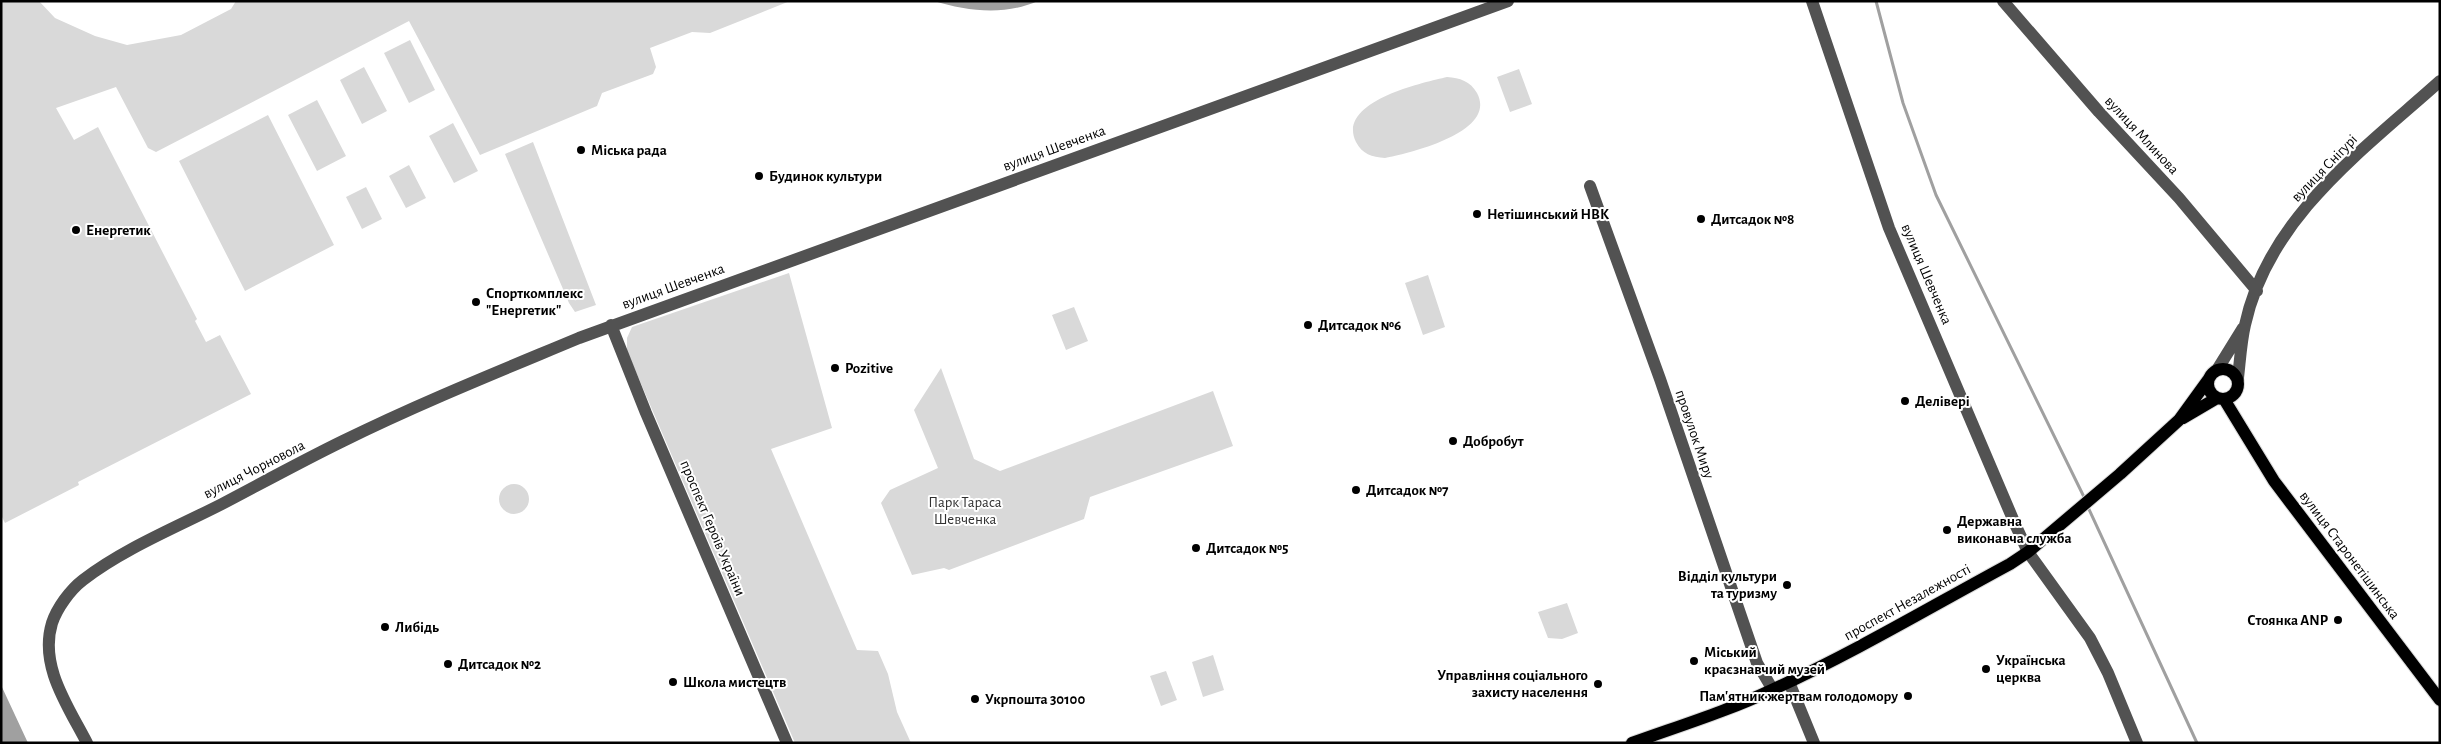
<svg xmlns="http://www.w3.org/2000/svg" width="2441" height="744" viewBox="0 0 2441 744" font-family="'Alegreya Sans',sans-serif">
<rect width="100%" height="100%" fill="#fff"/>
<path fill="#d9d9d9" d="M1,1H39L55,18L95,36L127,45L181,35L231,9L236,1H790L710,33L692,32L650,48L656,67L653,74L602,93L597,106L480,155L409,21L156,152L148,148L116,87L56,108L74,140L98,127L197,319L195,321L206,342L220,335L251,394L78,482L79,485L5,523L1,515Z
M410,40L435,90L409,103L384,53Z
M364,67L387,111L362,124L340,80Z
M1519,69L1532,104L1510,112L1497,77Z
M1447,77C1460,78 1470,81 1477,93C1498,132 1410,153 1385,158C1372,157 1362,154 1356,142C1336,102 1421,83 1447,77Z
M317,100L346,156L317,171L288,115Z
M268,115L334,245L245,291L179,161Z
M453,123L478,171L454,183L429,136Z
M533,142L596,305L575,312L569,303L505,154Z
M409,165L426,198L406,208L389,176Z
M366,187L382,219L362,229L346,197Z
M789,273L832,428L771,449L857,650L878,651L888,674L897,712L911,743H795L627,351V338L632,327Z
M1428,275L1445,327L1423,335L1405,283Z
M1074,307L1088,341L1066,350L1052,315Z
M941,368L974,459L1000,471L1213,391L1233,446L1090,497L1084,519L949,570L944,568L912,575L881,503L890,490L938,468L914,410Z
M499 499a15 15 0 1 1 30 0a15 15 0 1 1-30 0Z
M1567,603L1578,633L1562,639L1548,638L1538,612Z
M1213,655L1224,690L1203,697L1192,662Z
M1166,671L1177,700L1161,706L1150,676Z"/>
<path fill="#a0a0a0" d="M934,1H1038C1004,16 967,11 934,1Z
M1,685L28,743H1Z"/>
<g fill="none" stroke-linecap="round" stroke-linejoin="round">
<path stroke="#a0a0a0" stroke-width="3" d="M1876,1L1903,103L1936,195L2085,499
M2087,505L2197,743"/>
<defs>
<path id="major" d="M2208 384a15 15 0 1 1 30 0a15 15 0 1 1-30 0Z
M2224,399L2274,481L2440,700
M2183,418L2217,398
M1632,743C1679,726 1728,711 1774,689C1855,652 1932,606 2010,564L2028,552L2120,474L2179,420L2208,380"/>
</defs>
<use href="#major" stroke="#dbdbdb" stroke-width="14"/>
<path stroke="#525252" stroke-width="12" d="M1812,1L1889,228L2015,524L2028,552L2090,638L2108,673L2137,743
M2003,1L2099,112L2179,198L2257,291
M1590,186L1660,379L1757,663L1773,690
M611,325L646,413L787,743
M2217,370L2243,328
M2238,378C2240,361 2241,342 2245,325C2268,218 2363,150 2440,81
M1789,682L1814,743
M87,743C68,706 39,666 52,623C57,608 70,590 83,580C123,549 177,527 222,504C262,483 302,461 343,441C420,403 500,371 579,338L1508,1"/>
<use href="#major" stroke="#000" stroke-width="12"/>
</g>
<g fill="#000" stroke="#fff" stroke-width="2">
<circle cx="581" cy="150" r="5"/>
<circle cx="759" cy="176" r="5"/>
<circle cx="1477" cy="214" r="5"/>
<circle cx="1701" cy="219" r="5"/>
<circle cx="76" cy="230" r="5"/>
<circle cx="476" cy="302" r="5"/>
<circle cx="1308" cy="325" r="5"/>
<circle cx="835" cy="368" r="5"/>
<circle cx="1905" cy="401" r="5"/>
<circle cx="1453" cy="441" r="5"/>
<circle cx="1356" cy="490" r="5"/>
<circle cx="1947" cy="530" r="5"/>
<circle cx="1196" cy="548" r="5"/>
<circle cx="1787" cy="585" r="5"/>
<circle cx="2338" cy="620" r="5"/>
<circle cx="385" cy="627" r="5"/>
<circle cx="1694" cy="661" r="5"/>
<circle cx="448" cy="664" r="5"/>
<circle cx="1986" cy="669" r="5"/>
<circle cx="673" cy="682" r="5"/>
<circle cx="1598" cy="684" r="5"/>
<circle cx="1908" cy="696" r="5"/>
<circle cx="975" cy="699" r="5"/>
</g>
<g text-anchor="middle" stroke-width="4" stroke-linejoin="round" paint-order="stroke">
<g font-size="15" fill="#000" stroke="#fff">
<text transform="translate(2142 135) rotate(47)" y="5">вулиця Млинова</text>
<text transform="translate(1054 148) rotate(-20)" y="5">вулиця Шевченка</text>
<text transform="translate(2324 168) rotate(-46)" y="5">вулиця Снігурі</text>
<text transform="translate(1927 274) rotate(67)" y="5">вулиця Шевченка</text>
<text transform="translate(673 286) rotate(-20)" y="5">вулиця Шевченка</text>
<text transform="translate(1695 434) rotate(71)" y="5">провулок Миру</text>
<text transform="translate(254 469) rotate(-27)" y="5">вулиця Чорновола</text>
<text transform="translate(713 528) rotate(67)" y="5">проспект Героїв України</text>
<text transform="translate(2350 555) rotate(53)" y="5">вулиця Старонетішинська</text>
<text transform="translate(1907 602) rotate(-29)" y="5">проспект Незалежності</text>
</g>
<g font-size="15" font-weight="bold" fill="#000" stroke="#fff" text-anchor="start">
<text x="591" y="155">Міська рада</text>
<text x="769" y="181">Будинок культури</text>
<text x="1487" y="219">Нетішинський НВК</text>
<text x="1711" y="224">Дитсадок №8</text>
<text x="86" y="235">Енергетик</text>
<text x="486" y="298">Спорткомплекс<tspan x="486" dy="17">"Енергетик"</tspan></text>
<text x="1318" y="330">Дитсадок №6</text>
<text x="845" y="373">Pozitive</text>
<text x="1915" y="406">Делівері</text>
<text x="1463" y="446">Добробут</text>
<text x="1366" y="495">Дитсадок №7</text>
<text x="1957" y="526">Державна<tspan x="1957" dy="17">виконавча служба</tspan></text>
<text x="1206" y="553">Дитсадок №5</text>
<text x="1777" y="581" text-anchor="end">Відділ культури<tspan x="1777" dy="17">та туризму</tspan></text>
<text x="2328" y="625" text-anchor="end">Стоянка ANP</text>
<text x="395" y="632">Либідь</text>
<text x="1704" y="657">Міський<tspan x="1704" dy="17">краєзнавчий музей</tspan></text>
<text x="1996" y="665">Українська<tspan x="1996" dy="17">церква</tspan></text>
<text x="458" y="669">Дитсадок №2</text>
<text x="1588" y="680" text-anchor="end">Управління соціального<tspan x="1588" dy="17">захисту населення</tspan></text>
<text x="683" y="687">Школа мистецтв</text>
<text x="1898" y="701" text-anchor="end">Пам'ятник жертвам голодомору</text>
<text x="985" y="704">Укрпошта 30100</text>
</g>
<g font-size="15" fill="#303030" stroke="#fff">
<text x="965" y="507">Парк Тараса<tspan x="965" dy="17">Шевченка</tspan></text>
</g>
</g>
<rect width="2441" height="744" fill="none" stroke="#000000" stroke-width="5"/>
</svg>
